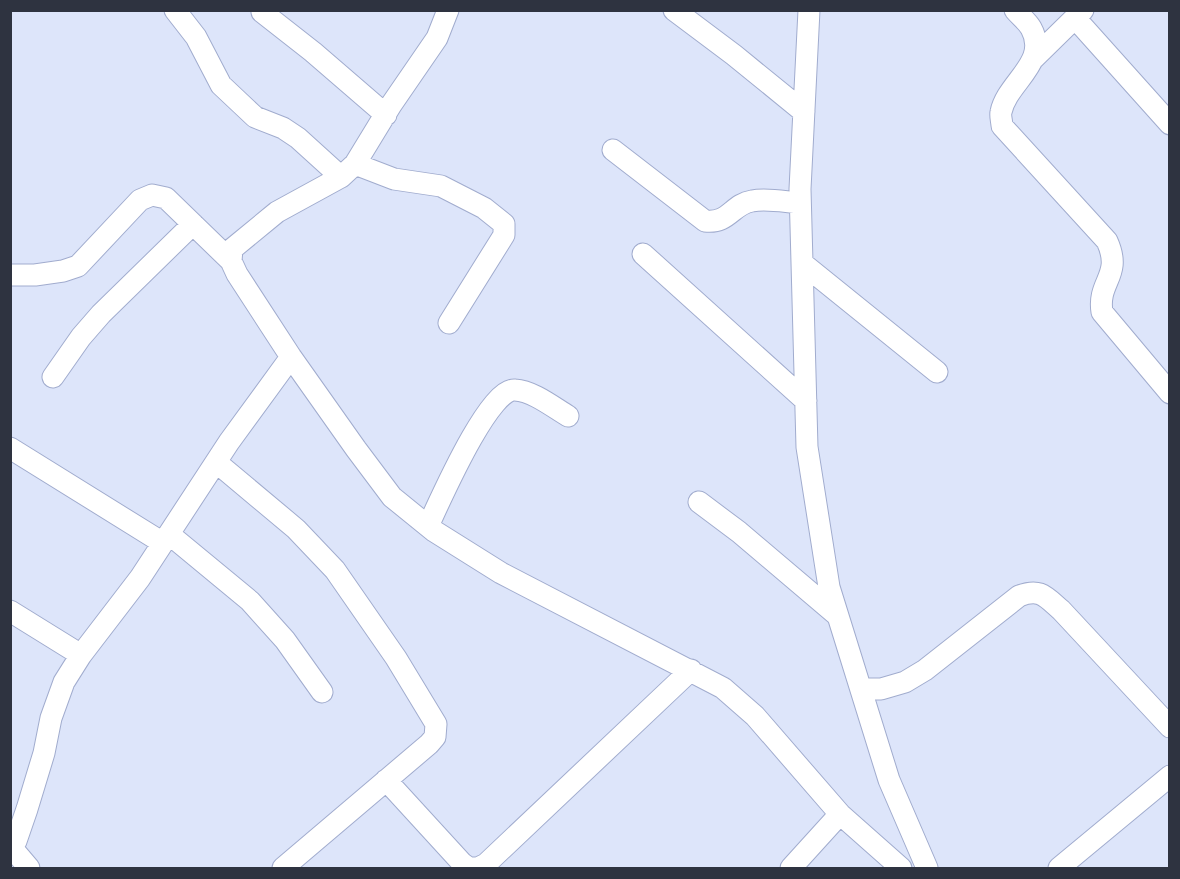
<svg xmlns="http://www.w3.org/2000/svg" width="1180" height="879" viewBox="0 0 1180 879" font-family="Roboto,sans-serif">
<rect width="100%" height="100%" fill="#dde5fa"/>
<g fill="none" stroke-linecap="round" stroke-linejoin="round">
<defs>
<path id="minor" d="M175,10L196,37L221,85L255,117L283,128L298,138L341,177
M448,10L437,38L391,105L355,164L341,177L277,212L232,249L231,261L237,274L291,357L356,449L392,497L434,531L501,573L723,688L755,716L840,814L901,868
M674,10L734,55L804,112
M809,10L800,189L807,447L829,587L889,780L927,868
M1015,10C1020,16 1027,21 1031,28C1050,62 1007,82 1001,112C1000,116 1002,122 1002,126L1107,241C1123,276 1097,281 1102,312L1170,393
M262,12L313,52L386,115
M1075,18L1170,124
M1034,58L1083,10
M613,150L705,221C729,224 732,204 752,201C767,198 785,202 800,203
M355,164L394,179L441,186L484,208L504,224V235L449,323
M643,254L806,401
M802,263L937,372
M10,275H35L63,271L78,266L140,200L152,195L166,198L231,261
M53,377L81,337L101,314L193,224
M10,448L163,543
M216,462L296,529L335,570L396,658L436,724L435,737L429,744L283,868
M699,502L739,532L838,616
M428,526C439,503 489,387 515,390C533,391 553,407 568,416
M169,534L250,601L285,640L322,692
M10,611L81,655
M861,689H881L905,682L925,670L1019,596C1040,588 1045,596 1061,610L1170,727
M386,780L462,863L469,868H476
M12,848L29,868
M10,852L16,841L27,809L44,753L51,718L64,682L81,655L140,578L229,442L291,357
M478,868L486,864L691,670
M791,868L840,814
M1059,868L1170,776"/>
</defs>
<use href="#minor" stroke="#a1acce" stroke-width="23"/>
<use href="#minor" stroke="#fff" stroke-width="21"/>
</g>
<rect width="1180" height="879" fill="none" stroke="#2e3340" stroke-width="24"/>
</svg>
